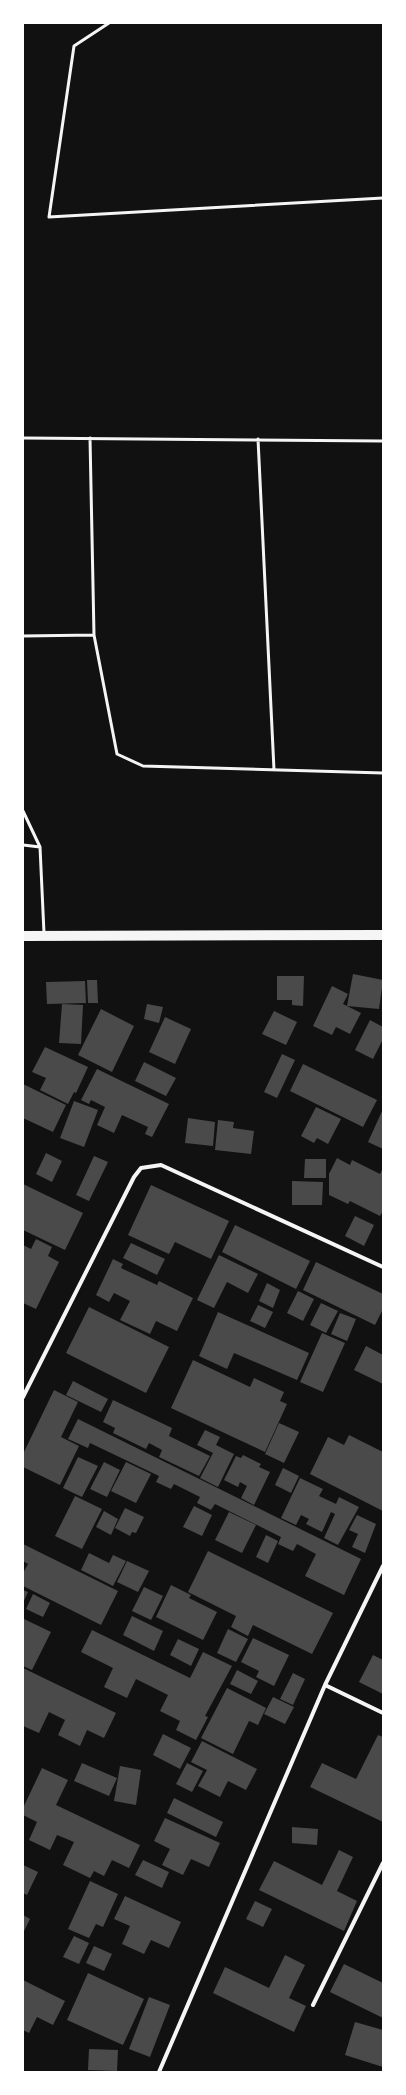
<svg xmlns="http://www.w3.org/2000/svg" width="406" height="2095" viewBox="0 0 406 2095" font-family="'Space Grotesk',sans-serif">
<rect width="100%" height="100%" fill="#111"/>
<path fill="#4a4a4a" d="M353,974L383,980L379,1009L347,1006L361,1013L350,1034L336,1027L332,1035L313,1026L332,986L348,994L343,1004L347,1006Z
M277,976H304L303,1006L292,1005V1000H277Z
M87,980H97L98,1003H88Z
M85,981L86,1003L47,1004L46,982Z
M62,1004L83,1005L81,1044L59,1043Z
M147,1004L163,1007L159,1023L144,1019Z
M101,1009L134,1026L112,1072L78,1055Z
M274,1011L297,1022L286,1045L262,1034Z
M165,1017L191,1029L175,1064L149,1052Z
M370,1020L383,1027V1039L373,1059L355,1050Z
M45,1047L88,1067L76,1093L74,1092L68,1104L40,1090L46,1078L32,1072Z
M282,1054L295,1060L277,1098L264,1092Z
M144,1062L176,1078L166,1096L135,1081Z
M303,1064L377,1100L363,1127L290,1091Z
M97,1069L169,1104L152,1137L145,1134L148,1127L122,1115L114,1133L97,1125L105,1107L91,1100L89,1104L81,1100Z
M23,1084L66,1105L53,1132L23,1118Z
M74,1101L98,1110L84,1147L60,1138Z
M316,1107L341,1119L328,1144L317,1138L314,1143L301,1136Z
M383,1109V1149L368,1142Z
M188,1118L215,1122L213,1146L185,1143Z
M218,1120L234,1122L233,1128L254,1131L251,1154L215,1150Z
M46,1153L62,1161L52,1182L36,1174Z
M94,1156L108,1162L89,1201L76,1195Z
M337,1158L350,1165L352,1160L380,1174L383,1168V1211L380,1216L350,1201L348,1204L329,1195V1174Z
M305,1159H326V1178H304Z
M292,1181L323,1182L322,1205H292Z
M23,1184L83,1213L65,1250L23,1230Z
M151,1185L229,1221L211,1259L175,1242L169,1254L128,1235Z
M355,1216L374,1225L364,1246L345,1236Z
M235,1225L310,1261L296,1289L222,1252Z
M36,1239L52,1247L48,1256L59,1262L36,1309L23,1303V1245L31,1249Z
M131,1243L165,1259L157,1275L123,1258Z
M219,1255L258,1274L248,1293L227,1282L214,1308L197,1300Z
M113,1259L123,1264L121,1268L157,1285L159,1281L193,1298L177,1331L156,1321L150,1334L120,1320L130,1301L114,1293L109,1302L96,1295Z
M316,1262L383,1294V1309L375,1325L303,1290Z
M267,1283L280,1290L273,1308L259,1301Z
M298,1291L314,1299L303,1321L287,1313Z
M321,1303L338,1311L326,1333L310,1325Z
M258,1305L273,1312L265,1328L250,1321Z
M89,1307L169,1347L146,1393L66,1353Z
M218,1312L309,1353L297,1380L234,1353L227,1369L199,1356Z
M340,1313L356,1319L347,1341L331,1334Z
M322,1333L345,1343L323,1392L300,1382Z
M366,1346L383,1355V1384L354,1370Z
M193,1360L250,1387L254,1378L284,1392L280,1401L287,1404L265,1452L171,1408Z
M73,1381L108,1399L101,1412L66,1395Z
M54,1390L78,1402L61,1437L79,1446L60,1485L23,1467V1454Z
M113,1400L172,1428L169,1436L210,1456L199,1476L159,1457L162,1450L149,1443L146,1449L113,1433L115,1428L103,1422Z
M78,1419L361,1559L344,1595L305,1576L316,1554L297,1544L293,1551L278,1544L281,1537L215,1504L211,1510L197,1503L200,1497L174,1484L171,1489L156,1482L159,1476L90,1443L88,1448L68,1439Z
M279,1423L299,1432L284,1463L265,1454Z
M205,1430L220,1437L216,1445L234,1454L218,1487L200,1478L213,1453L197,1445Z
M349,1435L383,1452V1511L310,1474L328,1437L344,1445Z
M243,1455L261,1464L259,1467L270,1472L254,1505L241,1498L247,1486L240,1482L238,1487L224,1480L236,1456L241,1458Z
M78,1457L98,1466L82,1497L63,1488Z
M104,1462L120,1470L107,1497L90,1489Z
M126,1462L151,1474L136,1503L111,1491Z
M283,1468L299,1476L291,1493L275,1485Z
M300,1478L323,1489L319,1496L336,1504L339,1497L359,1507L338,1545L324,1538L335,1514L331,1512L322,1532L306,1524L309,1519L301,1515L296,1525L281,1518Z
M75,1496L102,1509L82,1549L55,1536Z
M194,1506L212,1515L202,1536L183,1527Z
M125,1508L144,1517L136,1533L132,1532L130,1536L115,1528Z
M104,1511L118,1519L111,1535L96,1527Z
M229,1512L256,1525L242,1553L215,1540Z
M357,1515L376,1524L365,1553L352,1547L358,1534L349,1530Z
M266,1535L278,1541L268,1563L256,1557Z
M23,1544L118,1591L101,1625L23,1586V1573L28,1564L23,1561Z
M208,1551L333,1613L312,1654L253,1625L248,1636L231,1627L236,1616L188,1592Z
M89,1553L109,1563L113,1555L126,1561L113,1586L81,1570Z
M127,1561L149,1571L138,1592L117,1582Z
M171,1585L191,1595L189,1598L217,1612L203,1640L156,1617Z
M144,1587L163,1596L151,1620L132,1611Z
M23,1590L28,1592L23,1603Z
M33,1594L50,1603L43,1617L26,1609Z
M132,1616L163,1631L154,1651L123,1635Z
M24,1619L51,1632L32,1670L23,1666Z
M228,1629L248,1639L236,1662L217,1653Z
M92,1630L190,1678L203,1652L232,1666L205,1716L208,1717L196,1740L176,1730L180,1721L160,1711L168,1695L136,1679L127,1698L104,1687L113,1668L81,1652Z
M253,1638L289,1655L274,1686L256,1677L259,1671L241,1662Z
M178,1639L199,1649L191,1666L170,1655Z
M373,1655L383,1660V1694L359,1682Z
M23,1668L116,1713L104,1738L87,1730L80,1746L58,1735L65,1720L49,1712L39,1733L23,1726Z
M237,1670L258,1681L251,1694L230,1684Z
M293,1673L305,1679L293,1705L280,1699Z
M227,1688L266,1708L258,1725L249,1721L233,1754L201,1738Z
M273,1697L294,1707L285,1724L264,1714Z
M163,1734L191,1748L180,1769L153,1755Z
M378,1735L383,1737V1822L310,1787L322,1763L356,1779Z
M202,1741L257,1769L246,1790L228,1781L220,1797L198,1786L207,1770L191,1762Z
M82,1763L117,1778L109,1796L74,1781Z
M187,1763L203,1771L192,1792L176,1784Z
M120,1766L141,1770L136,1805L114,1801Z
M42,1768L68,1780L56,1805L140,1845L129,1868L112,1860L104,1876L94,1871L90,1878L63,1865L74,1842L57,1835L50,1850L29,1840L37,1822L23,1815V1808Z
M174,1798L223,1822L216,1837L167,1813Z
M165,1818L220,1843L209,1867L191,1859L183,1875L162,1865L170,1849L154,1841Z
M292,1827L318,1829L317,1845L292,1843Z
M339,1850L353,1857L337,1891L357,1901L344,1931L259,1890L274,1861L322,1885Z
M143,1860L169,1872L162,1888L135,1875Z
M23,1865L38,1872L27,1895L23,1893Z
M90,1881L118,1894L103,1927L96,1924L89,1938L68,1929Z
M125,1896L181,1922L169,1948L151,1940L144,1954L122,1944L130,1926L114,1919Z
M255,1901L272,1909L263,1927L246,1919Z
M23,1915L30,1919L23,1933Z
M74,1936L89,1943L79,1964L63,1957Z
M94,1946L112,1954L104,1971L86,1963Z
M285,1955L305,1965L289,1998L306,2006L294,2032L213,1993L225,1967L269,1988Z
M344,1964L383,1983V2018L330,1992Z
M88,1973L144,1999L123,2045L67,2020Z
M23,1980L65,2001L53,2025L37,2017L29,2033L23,2030Z
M149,1997L170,2005L150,2057L129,2049Z
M355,2022L383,2030V2067L345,2055Z
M89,2049L118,2050L117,2071L88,2070Z"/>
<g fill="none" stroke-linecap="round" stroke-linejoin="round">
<path stroke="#f5f5f5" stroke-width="3" d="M109,23L74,46L49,217L383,198
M23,438L383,441
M90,438L94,635
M258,439L274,770
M23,636L94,635L117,754L143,766L383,773
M23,811L40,847
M23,845L40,847L44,933"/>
<path stroke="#f5f5f5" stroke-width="4" d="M23,1397L134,1177L141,1168L161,1165L383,1267
M325,1685L383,1713
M313,2005L383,1863
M159,2072L325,1685L383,1566"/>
<path stroke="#f5f5f5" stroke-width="10" d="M23,936L383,935"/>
</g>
<rect width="406" height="2095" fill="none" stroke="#ffffff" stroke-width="48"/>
</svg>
